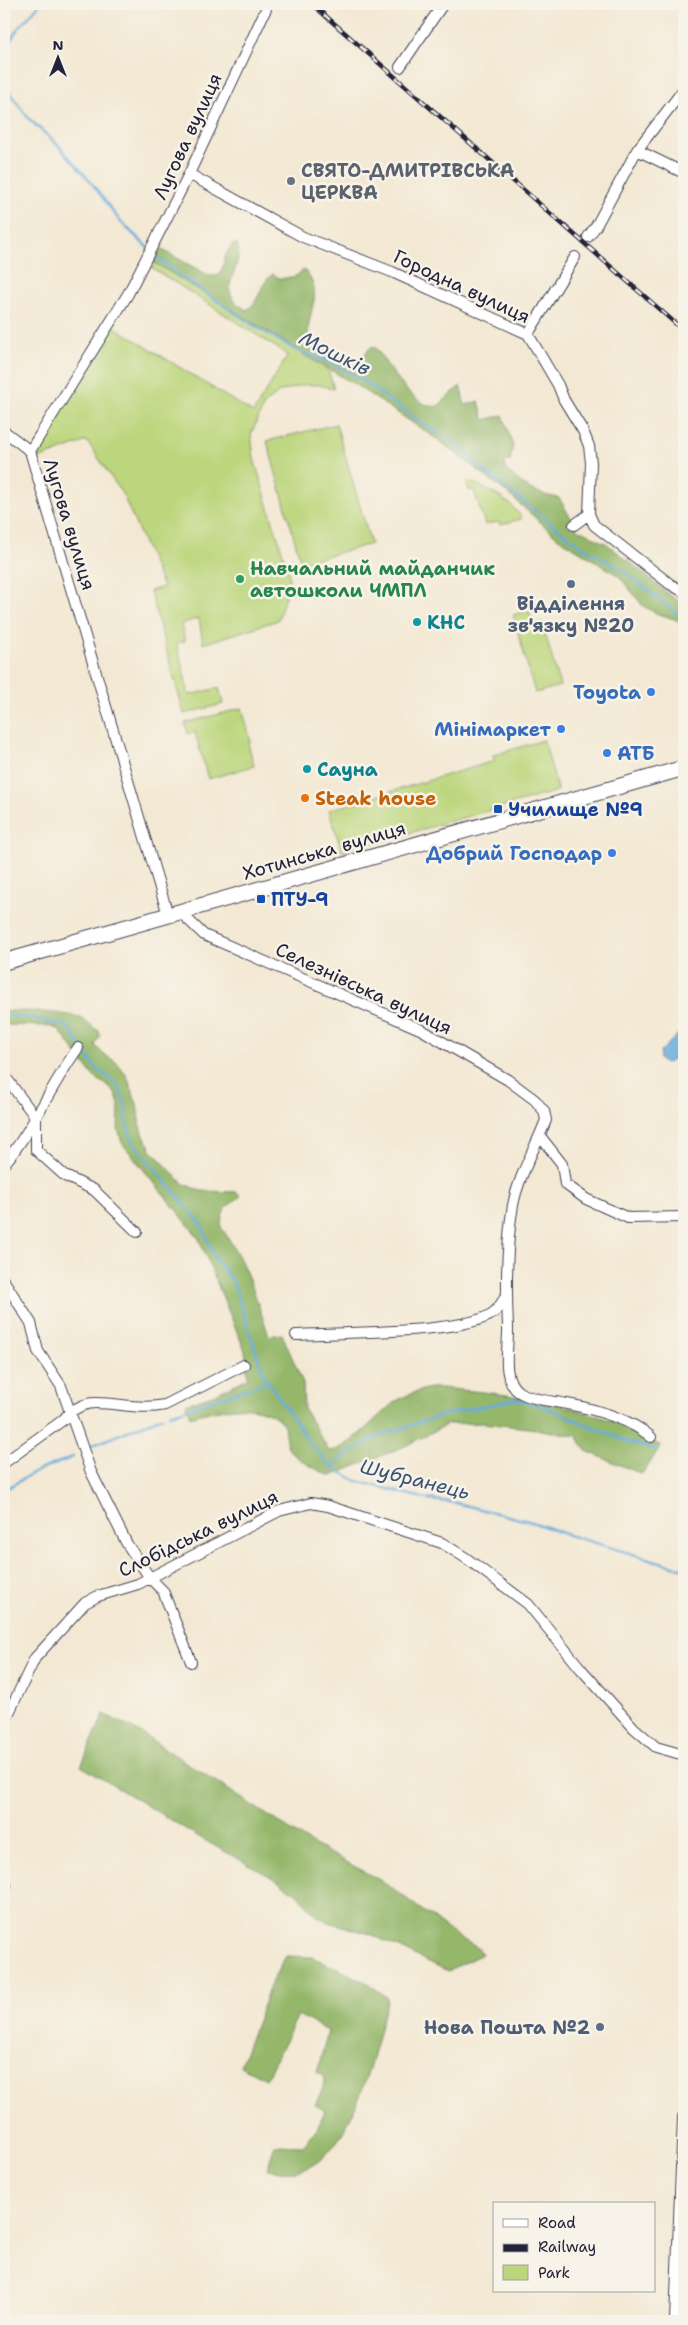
<svg xmlns="http://www.w3.org/2000/svg" width="688" height="2325" viewBox="0 0 688 2325" font-family="'Shantell Sans',sans-serif">
<rect width="100%" height="100%" fill="#f7f3e8"/>
<filter id="ink" filterUnits="userSpaceOnUse"><feTurbulence type="fractalNoise" baseFrequency=".02" numOctaves="2"/><feDisplacementMap in="SourceGraphic" scale="10" xChannelSelector="R" yChannelSelector="G"/><feConvolveMatrix kernelMatrix="1 2 1 2 8 2 1 2 1" color-interpolation-filters="sRGB"/></filter>
<filter id="wash" filterUnits="userSpaceOnUse"><feTurbulence type="fractalNoise" baseFrequency=".0096" numOctaves="4" result="noise"/><feDisplacementMap in="SourceGraphic" scale="20" xChannelSelector="R" yChannelSelector="G"/><feGaussianBlur stdDeviation="1.12" result="paint"/><feColorMatrix in="noise" values="0 0 0 0 0 0 0 0 0 0 0 0 0 0 0 0 0 1.4 0 .05"/><feComposite in="paint" operator="in"/></filter>
<g filter="url(#wash)">
<rect width="100%" height="100%" fill="#f3e8d3"/>
<path fill="#bbd67b" stroke="#6e7c5b" d="M153,258L155,263L328,370L334,389L319,385H303L279,392L264,405L251,434L254,459L289,574V583L278,620L203,644L199,618L181,624L185,641L177,643L189,695L219,688L223,704L184,714L150,591L163,587L123,495L87,441L38,459L35,448L113,326L253,413L288,355L152,268Z
M336,424L371,544L301,563L267,441Z
M466,481L476,484L504,499L505,502H508L521,516V519L500,525L498,522L485,525L474,490L469,491Z
M529,610L533,625L542,622L560,686L535,693L513,615Z
M242,708L251,742L248,743L254,766L208,779L195,732L188,734L185,723Z
M544,740L558,791L342,852L329,810L494,761L493,755Z"/>
<path fill="#94b76b" stroke="#5b6c53" d="M233,244H237C246,270 210,290 247,310C260,302 260,282 273,274L280,279L296,276L304,270C325,292 308,309 308,334C323,349 340,354 357,366C364,360 364,353 372,346L377,349C388,366 415,411 438,406L460,386L465,405L479,401L484,420L503,415L513,446L510,461L505,462V469C525,487 532,493 559,498L578,530C591,532 594,540 606,543L675,599L684,605V624L675,619L660,615L643,606L619,576L557,537L505,491L437,439L357,386L155,263L153,258L159,248L210,276H218C227,264 221,256 233,244Z
M4,1011C22,1010 68,1012 83,1019C89,1022 92,1028 99,1031L100,1036L95,1045L103,1054L115,1061L127,1076L137,1104L141,1130L152,1151L172,1172L184,1184L201,1191L237,1192L241,1196C228,1206 221,1209 221,1227C246,1263 255,1295 269,1336L282,1334L303,1383L304,1409L329,1451C348,1451 378,1414 395,1402C403,1396 420,1390 430,1388C440,1387 451,1389 461,1390C513,1394 568,1404 617,1423C632,1429 646,1438 661,1446L642,1474L586,1451L577,1436L529,1428L483,1423L448,1424L403,1447L331,1476C320,1472 294,1458 288,1448C285,1441 285,1431 284,1424C259,1398 220,1409 190,1417L186,1404L215,1394L248,1378L245,1351L198,1237L122,1143L118,1129L119,1105L116,1095L110,1087L94,1077L59,1030L49,1026L4,1025Z
M104,1714L141,1733L304,1839L387,1884L458,1937L478,1948L482,1954L448,1971L370,1934L329,1922L317,1916L296,1893L266,1874L204,1840L81,1766Z
M286,1956L312,1957L370,1984L388,1999C374,2046 355,2155 301,2170C289,2173 278,2171 267,2169L275,2145L303,2146L315,2132L325,2111L315,2104L323,2088L324,2077L317,2072L328,2031L298,2015L266,2079L240,2066L272,1981Z"/>
<path fill="#68acdd" stroke="#45678c" d="M684,1028V1048L670,1062L664,1063L659,1059L660,1052Z"/>
<g fill="none" stroke-linecap="round" stroke-linejoin="round">
<path stroke="#68acdd" stroke-width="2.5" d="M4,51L17,30L40,4
M4,85L29,119L58,145L90,181L120,221L148,248
M152,252L171,269L252,325L294,349L331,363L361,379L413,417L457,445L476,464L550,523L580,545L623,571L682,617
M4,1016L29,1017L68,1027L96,1068L118,1085L126,1108V1120L132,1141L201,1224L216,1260L233,1281L264,1376L313,1447L330,1466L357,1481L426,1499L456,1503L532,1522L568,1535L684,1569
M170,1414L268,1382
M91,1446L162,1417
M330,1466L371,1440L396,1430L442,1415L516,1399L545,1407L628,1442L658,1451
M4,1490L37,1471L73,1457"/>
</g>
</g>
<g filter="url(#ink)">
<g fill="none" stroke-linecap="round" stroke-linejoin="round">
<defs>
<path id="minor" d="M400,67L443,4
M637,150L684,173
M189,174L303,237L392,272L528,334L558,385L564,400L583,431L589,446L591,463L589,514L574,525
M588,237L596,226L637,150L684,89
M528,334L575,257
M4,431L30,451
M589,514L594,525L670,584L684,592
M180,912L204,935L422,1030L508,1080L535,1100L544,1111L546,1120C535,1149 519,1175 513,1205C506,1245 506,1286 508,1327C509,1346 500,1379 519,1392C532,1400 552,1401 567,1404C594,1409 630,1419 651,1437
M168,915L30,451L128,294L189,174L266,9
M4,1075L36,1118V1150L65,1176L94,1190L137,1232
M540,1136L562,1164L565,1184L586,1199L628,1218L684,1217
M4,1164C34,1128 51,1085 78,1048
M4,1281L31,1323L38,1351L61,1386L70,1412C78,1407 86,1403 95,1403C120,1403 140,1410 165,1405L244,1365
M296,1335C336,1332 466,1334 493,1313C498,1309 502,1303 505,1297
M70,1412L91,1472L127,1544L150,1578L163,1591L191,1662
M4,1463L63,1420L70,1412
M4,1723L35,1658L85,1603L98,1596L138,1584L279,1511L311,1503L328,1506L442,1543L466,1558L528,1604L581,1669L634,1728L656,1747L684,1755
M4,1885L6,1886"/>
<path id="major" d="M676,2321L684,2117"/>
<path id="highway" d="M4,962L684,768"/>
</defs>
<use href="#minor" stroke="#414052" stroke-width="12"/>
<use href="#major" stroke="#414052" stroke-width="14"/>
<use href="#highway" stroke="#414052" stroke-width="17"/>
<use href="#minor" stroke="#fff" stroke-width="10"/>
<use href="#major" stroke="#fff" stroke-width="12"/>
<use href="#highway" stroke="#fff" stroke-width="15"/>
<defs>
<path id="rail" d="M312,4L684,331"/>
</defs>
<use href="#rail" stroke="#22223b" stroke-width="4.5"/>
<use href="#rail" stroke="#f7f3e8" stroke-width="2.5" stroke-dasharray="8" stroke-linecap="butt"/>
</g>
</g>
<circle fill="#6b7280" stroke="#f7f3e8" stroke-width="2" cx="291" cy="181" r="5"/>
<circle fill="#2e9e5b" stroke="#f7f3e8" stroke-width="2" cx="240" cy="579" r="5"/>
<g fill="#5c6f8a" stroke="#f7f3e8" stroke-width="2">
<circle cx="571" cy="584" r="5"/>
<circle cx="600" cy="2027" r="5"/>
</g>
<g fill="#0f9aa8" stroke="#f7f3e8" stroke-width="2">
<circle cx="417" cy="622" r="5"/>
<circle cx="307" cy="769" r="5"/>
</g>
<g fill="#3f7fe0" stroke="#f7f3e8" stroke-width="2">
<circle cx="651" cy="692" r="5"/>
<circle cx="561" cy="729" r="5"/>
<circle cx="607" cy="753" r="5"/>
<circle cx="612" cy="853" r="5"/>
</g>
<circle fill="#e8710a" stroke="#f7f3e8" stroke-width="2" cx="305" cy="798" r="5"/>
<g fill="#1a4fb4" stroke="#f7f3e8" stroke-width="2">
<rect x="493" y="804" width="10" height="10" rx="2.5"/>
<rect x="256" y="894" width="10" height="10" rx="2.5"/>
</g>
<g text-anchor="middle" stroke-width="5" stroke-linejoin="round" paint-order="stroke">
<g font-size="19" fill="#22223b" stroke="#f7f3e8">
<text transform="translate(187 136) rotate(-65)" y="7">Лугова вулиця</text>
<text transform="translate(462 286) rotate(25)" y="7">Городна вулиця</text>
<text transform="translate(70 524) rotate(73)" y="7">Лугова вулиця</text>
<text transform="translate(324 850) rotate(-16)" y="7">Хотинська вулиця</text>
<text transform="translate(364 988) rotate(25)" y="7">Селезнівська вулиця</text>
<text transform="translate(198 1533) rotate(-26)" y="7">Слобідська вулиця</text>
</g>
<g font-size="19" font-weight="bold" fill="#5b616d" stroke="#f7f3e8" text-anchor="start">
<text x="301" y="177">СВЯТО-ДМИТРІВСЬКА<tspan x="301" dy="22">ЦЕРКВА</tspan></text>
</g>
<g font-size="19" font-weight="bold" fill="#27864d" stroke="#f7f3e8" text-anchor="start">
<text x="250" y="575">Навчальний майданчик<tspan x="250" dy="22">автошколи ЧМПЛ</tspan></text>
</g>
<g font-size="19" font-weight="bold" fill="#4e5e75" stroke="#f7f3e8">
<text x="571" y="610">Відділення<tspan x="571" dy="22">зв'язку №20</tspan></text>
<text x="590" y="2034" text-anchor="end">Нова Пошта №2</text>
</g>
<g font-size="19" font-weight="bold" fill="#0d838f" stroke="#f7f3e8" text-anchor="start">
<text x="427" y="629">КНС</text>
<text x="317" y="776">Сауна</text>
</g>
<g font-size="19" font-weight="bold" fill="#366cbe" stroke="#f7f3e8" text-anchor="end">
<text x="641" y="699">Toyota</text>
<text x="551" y="736">Мінімаркет</text>
<text x="617" y="760" text-anchor="start">АТБ</text>
<text x="602" y="860">Добрий Господар</text>
</g>
<g font-size="19" font-weight="bold" fill="#c56008" stroke="#f7f3e8" text-anchor="start">
<text x="315" y="805">Steak house</text>
</g>
<g font-size="19" font-weight="bold" fill="#164399" stroke="#f7f3e8" text-anchor="start">
<text x="508" y="816">Училище №9</text>
<text x="271" y="906">ПТУ-9</text>
</g>
<g font-size="20" font-style="italic" fill="#3a5274" stroke="#f7f3e8">
<text transform="translate(335 353) rotate(26)" y="7">Мошків</text>
<text transform="translate(415 1479) rotate(14)" y="7">Шубранець</text>
</g>
</g>
<rect width="688" height="2325" fill="none" stroke="#f7f3e8" stroke-width="20"/>
<rect x="493" y="2202" width="162" height="90" fill="#f7f3e8" stroke="#a29fa3"/>
<rect x="503" y="2219" width="25" height="8" fill="#ffffff" stroke="#a29fa3"/>
<text x="538" y="2228" font-size="15" fill="#22223b">Road</text>
<rect x="503" y="2244" width="25" height="8" fill="#22223b" stroke="#a29fa3"/>
<text x="538" y="2252" font-size="15" fill="#22223b">Railway</text>
<rect x="503" y="2265" width="25" height="15" fill="#bbd67b" stroke="#a29fa3"/>
<text x="538" y="2278" font-size="15" fill="#22223b">Park</text>
<g transform="translate(58 58)" stroke="#f7f3e8" stroke-width="4" paint-order="stroke">
<path d="M0-4L9 19L0 12L-9 19Z" fill="#22223b"/>
<text y="-8" font-size="14" font-weight="bold" text-anchor="middle" fill="#22223b">N</text>
</g>
</svg>
